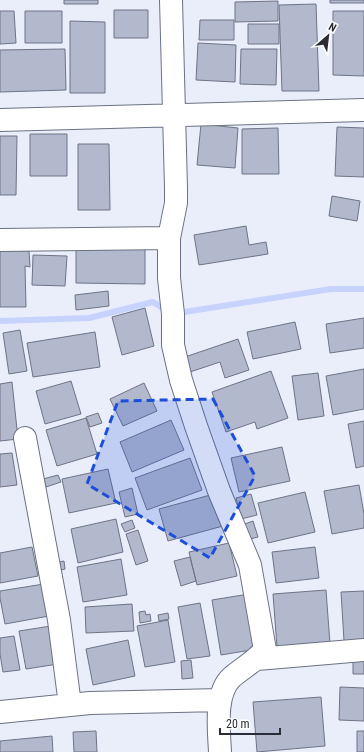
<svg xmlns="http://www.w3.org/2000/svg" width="364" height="752" viewBox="0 0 364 752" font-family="'Roboto Condensed',sans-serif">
<rect width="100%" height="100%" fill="#eaeefb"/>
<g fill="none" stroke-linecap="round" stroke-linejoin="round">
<path stroke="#c7d3fd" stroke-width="6" d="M178,313L331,289H364
M0,321L89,318L153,302L167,311"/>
</g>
<path fill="#b3b9cd" stroke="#6e7386" d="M64,0H98V4H64Z
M330,0H364V3H330Z
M278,1V21L235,22V2Z
M316,4L319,91H282L279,5Z
M114,10H148V38H114Z
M0,11H14L16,43L0,44Z
M25,11H62V43H25Z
M333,11H364V76L333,75Z
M200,20H234V40H199Z
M70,21L105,22V93H70Z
M248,24H279V44H248Z
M198,43L236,45L235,82L196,80Z
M65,49L66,90L0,92V50Z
M241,49H277L276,85L240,84Z
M201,124L238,128L235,168L197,165Z
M337,127L364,128V177L335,176Z
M278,128L279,174H242V129Z
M30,134H67V176H30Z
M0,136H17L16,195H0Z
M78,144H109L110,210H78Z
M332,196L360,201L357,221L329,216Z
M246,226L249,245L266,242L268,254L199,265L194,235Z
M76,246H145V284L76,283Z
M0,250L29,251L30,267L25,266L26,307H0Z
M33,255L67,256L65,286L32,285Z
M108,291L109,306L76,310L75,295Z
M145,308L154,346L122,355L112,317Z
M364,318V348L330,353L326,324Z
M295,322L301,349L253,359L247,332Z
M20,330L27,371L9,374L3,333Z
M95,332L100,367L33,377L27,343Z
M238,339L249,370L225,378L220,362L184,374L179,359Z
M364,369V409L333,415L326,376Z
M271,371L288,418L257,429L255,422L226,432L212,392Z
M318,373L324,416L298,420L292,376Z
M71,381L81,414L45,424L36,391Z
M12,382L18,439L0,441V384Z
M144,383L157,411L123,426L110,399Z
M98,413L102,423L90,427L86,417Z
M86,418L97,454L57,466L46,430Z
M171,420L184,450L132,472L120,442Z
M364,421V466L356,468L348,424Z
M282,447L290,481L239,492L231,458Z
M12,453L17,485L0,487V454Z
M190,458L202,490L147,510L135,478Z
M108,469L116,503L69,513L62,479Z
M58,475L61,482L46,487L43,479Z
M359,485L364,514V528L332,534L324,491Z
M132,488L138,514L125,517L119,492Z
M305,492L315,532L268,543L258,503Z
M214,494L223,526L168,541L159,509Z
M251,494L257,515L241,519L236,498Z
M116,519L123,552L78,563L71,529Z
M132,520L135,528L125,532L121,524Z
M253,521L258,537L246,540L242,525Z
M138,530L148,561L136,565L126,534Z
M229,543L237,576L197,585L189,552Z
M32,547L38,576L0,583V553Z
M315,547L319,578L276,583L272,552Z
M190,557L196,581L181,586L174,561Z
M121,559L127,595L83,602L77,567Z
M64,561L65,569L61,570L59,562Z
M44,584L49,616L5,624L0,598V591Z
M326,590L330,644L277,647L273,594Z
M364,591V640L344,641L341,592Z
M249,594L257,649L221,655L212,600Z
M200,603L210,656L187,659L178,607Z
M132,604L134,631L86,633L85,607Z
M145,611L146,615L150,614L151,621L140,623L139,612Z
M168,613L169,619L159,621L158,615Z
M168,620L175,662L145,667L137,626Z
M51,626L58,664L26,669L19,631Z
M14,636L20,670L3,672L0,654V638Z
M128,640L135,676L93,685L86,649Z
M191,660L193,678L182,679L181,661Z
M353,661H364V674H353Z
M340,687L364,688V721L339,720Z
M321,697L325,746L257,752L253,702Z
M96,731L97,752H74L73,732Z
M357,731H364V752H357Z
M52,736L53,752H0V741Z"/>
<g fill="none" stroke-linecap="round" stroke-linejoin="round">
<defs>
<path id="minor" d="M171,0L176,188V203L169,238V278L173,314V345L181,380L196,426L219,491L250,565L265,650C255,661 243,668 232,677C214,693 219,731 220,752
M0,120L364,110
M0,240L169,238
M25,438L59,620L70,705
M257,659L364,650
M0,712L90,703L220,700"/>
</defs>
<use href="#minor" stroke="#6b7184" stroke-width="24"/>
<use href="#minor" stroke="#fff" stroke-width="22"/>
</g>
<path fill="#1d4ed8" fill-opacity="0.2" stroke="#1d4ed8" stroke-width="3" stroke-dasharray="8 5" stroke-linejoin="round" d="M213,399L255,476L210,558L87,484L118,401Z"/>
<g transform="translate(328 36) rotate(28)" stroke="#ffffff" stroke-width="3" paint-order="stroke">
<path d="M0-3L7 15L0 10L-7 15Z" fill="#2a2c35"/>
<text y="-6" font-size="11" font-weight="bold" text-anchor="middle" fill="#2a2c35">N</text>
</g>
<path d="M220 728v6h60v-6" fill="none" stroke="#2a2c35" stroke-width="2"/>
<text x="226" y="728" font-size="12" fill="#2a2c35" stroke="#ffffff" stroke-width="3" paint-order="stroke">20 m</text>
</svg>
